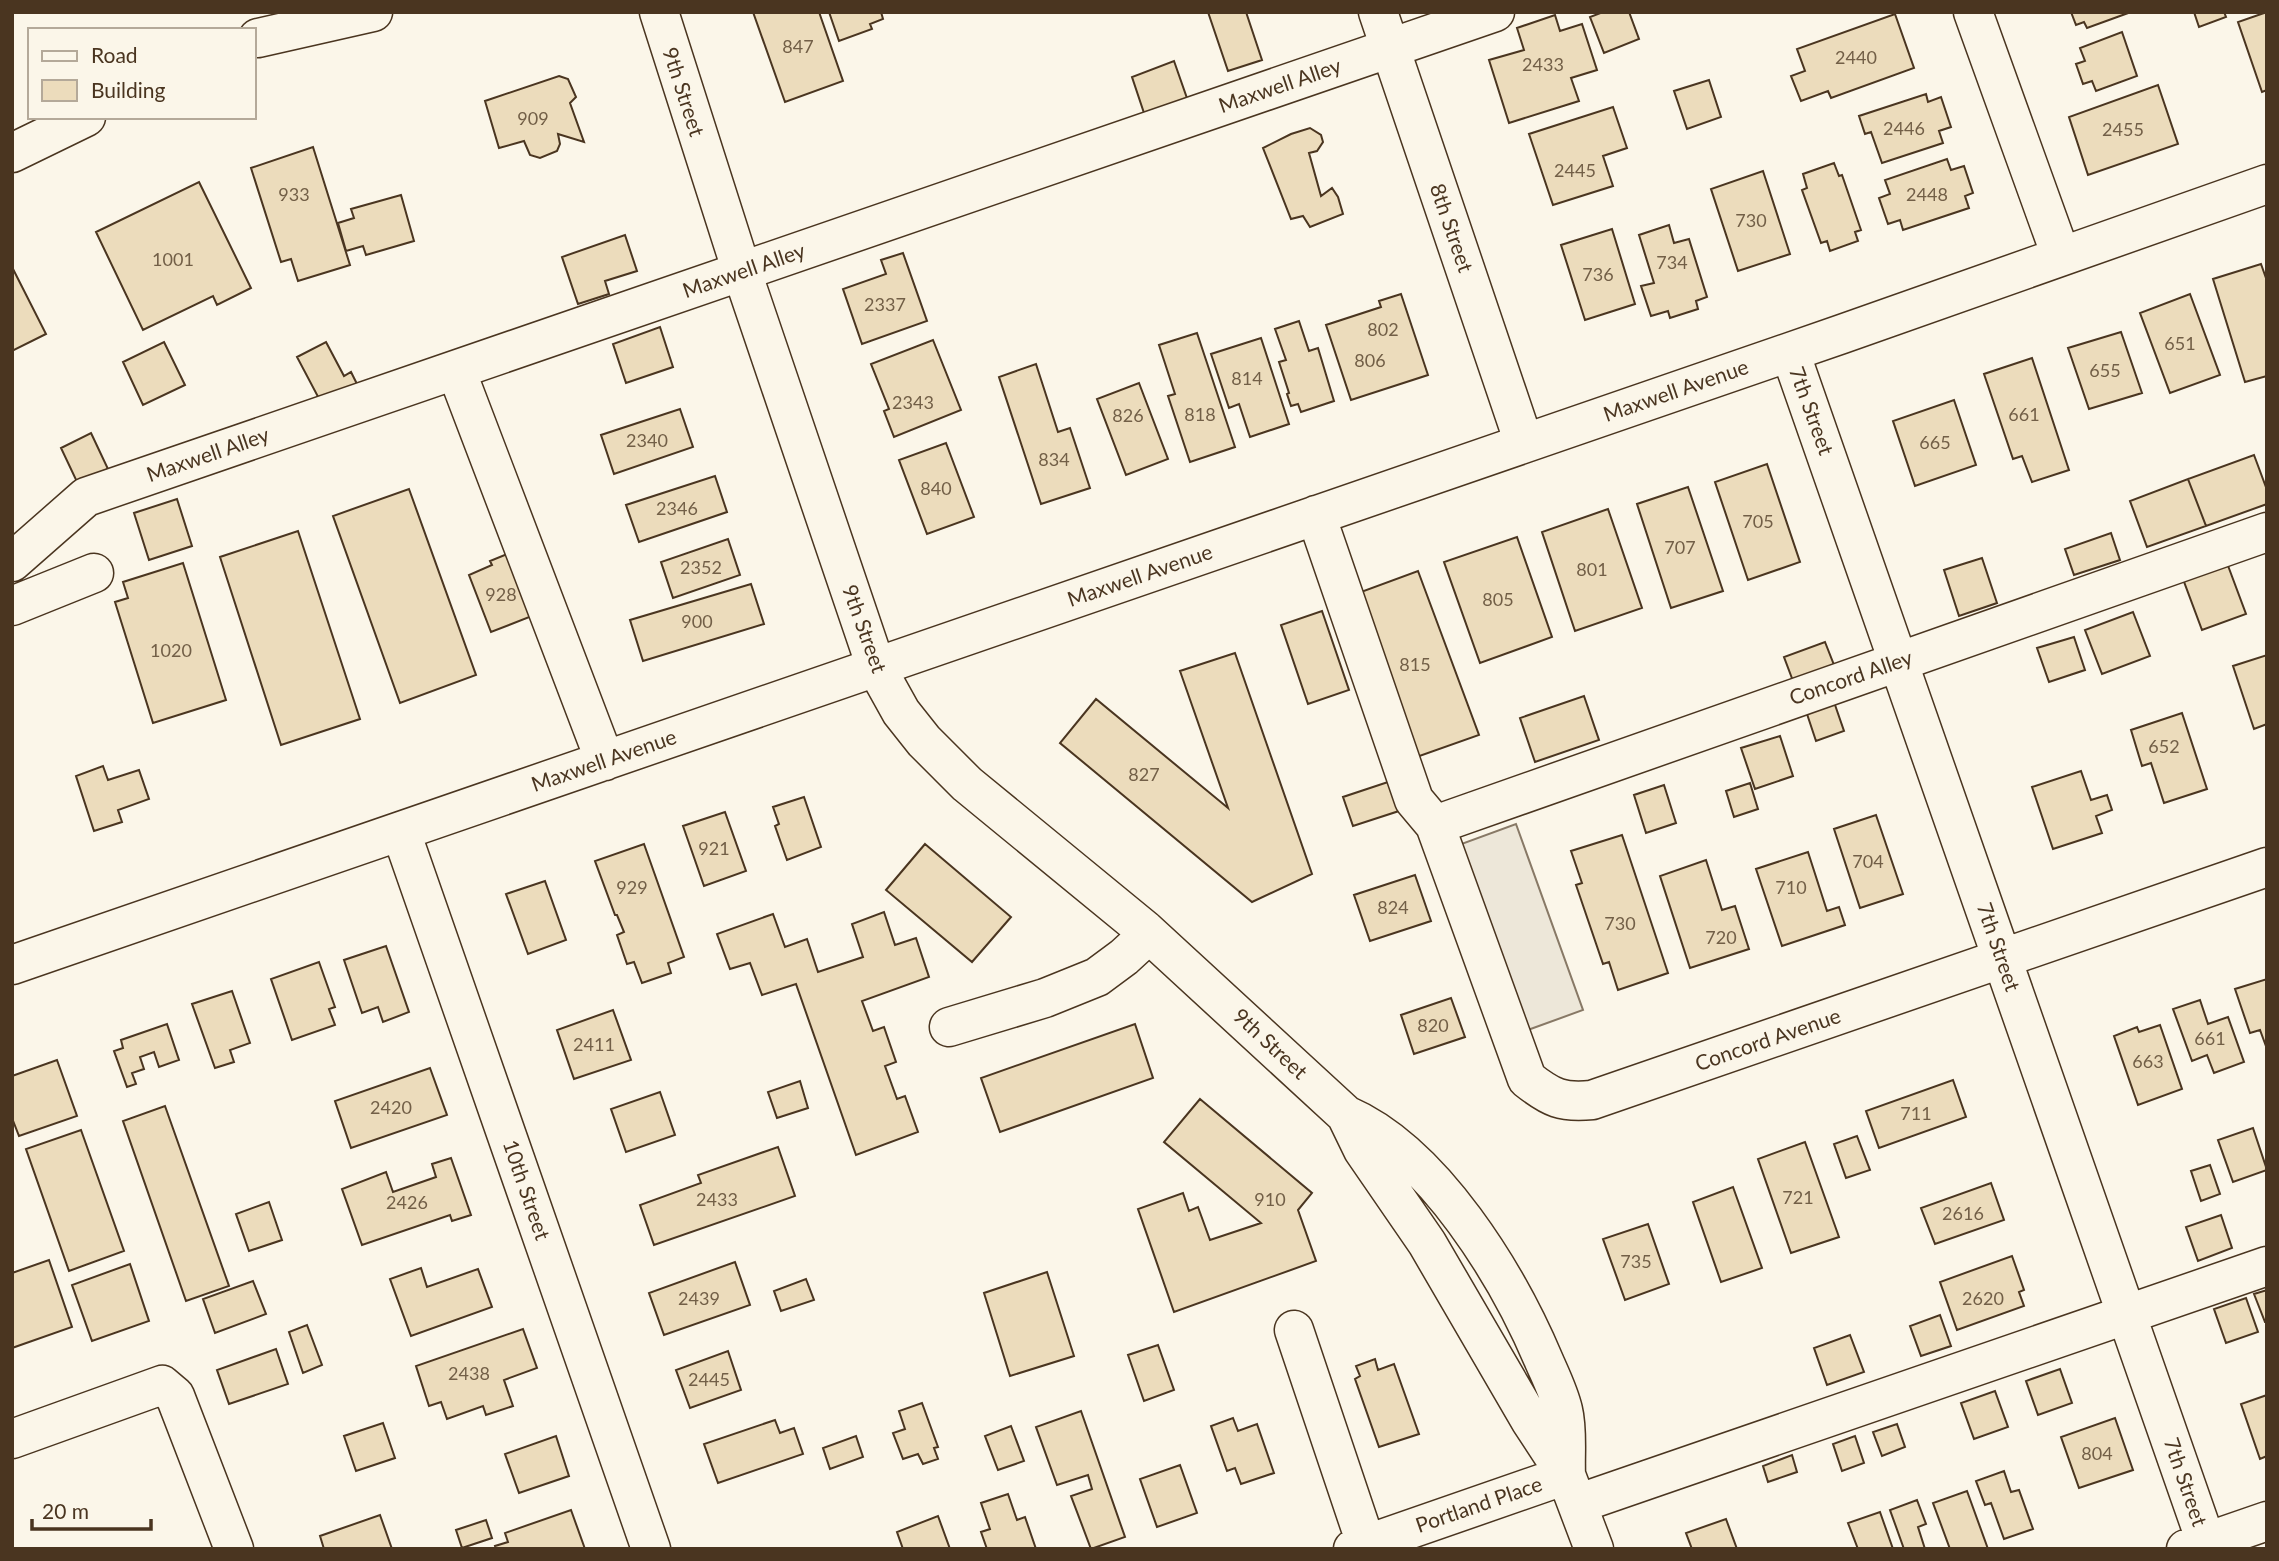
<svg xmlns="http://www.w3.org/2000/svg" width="2279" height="1561" viewBox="0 0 2279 1561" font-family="Lato,sans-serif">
<rect width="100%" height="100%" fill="#fbf6e9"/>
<path fill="#ede7d9" stroke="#887966" stroke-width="2" d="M1516,824L1583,1010L1500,1040L1434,854Z"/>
<path fill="#ecdcbc" stroke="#4a3520" stroke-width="2" d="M753,12H819L843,81L785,102Z
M829,12H881L883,19L870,24L872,29L839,41Z
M1208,12H1246L1262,60L1228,71Z
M1603,12H1629L1639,39L1604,53L1590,17Z
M2071,12H2131L2087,28L2084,22L2076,25Z
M2194,12H2224L2226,17L2199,27Z
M2267,12V90L2262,92L2238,22Z
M1895,14L1914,68L1831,98L1828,91L1801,101L1791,76L1805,71L1797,49Z
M1555,15L1560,31L1582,24L1597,70L1571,78L1579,101L1509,123L1489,60L1524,50L1517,28Z
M2122,32L2137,76L2096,91L2092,81L2083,84L2076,64L2085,61L2080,48Z
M1174,61L1189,104L1146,119L1132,77Z
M559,76L568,79L576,97L570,103L584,142L558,134L560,144L557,151L540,158L530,155L524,141L499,148L485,101Z
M1709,80L1721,117L1687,129L1674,91Z
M2158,85L2178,144L2088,175L2069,117Z
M1926,94L1928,102L1941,97L1951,127L1939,131L1943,143L1882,163L1871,132L1865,134L1859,116Z
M1613,107L1627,148L1603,156L1613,186L1553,205L1529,134Z
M1310,128L1321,135L1323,142L1317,151L1309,153L1321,196L1332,188L1338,197L1343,214L1310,227L1303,216L1291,219L1263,148L1291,134Z
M313,147L350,265L298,281L291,259L281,262L251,168Z
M1947,159L1951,170L1964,166L1973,193L1965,196L1969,208L1903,230L1900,220L1888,224L1879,198L1890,194L1885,180Z
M1834,163L1839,176L1842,175L1861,230L1855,232L1858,241L1830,251L1827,241L1821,243L1802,190L1807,188L1803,174Z
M1763,171L1790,254L1738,271L1711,189Z
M199,182L251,288L217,305L213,296L143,330L96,232Z
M401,195L414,241L366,255L363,246L346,251L338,223L354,218L351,209Z
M1669,225L1674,243L1689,239L1707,297L1696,301L1698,309L1670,318L1668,311L1651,316L1641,286L1654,283L1639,235Z
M1612,229L1635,304L1585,320L1561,245Z
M625,235L637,271L605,281L609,294L578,304L562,257Z
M903,253L927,321L862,344L843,289L886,274L881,260Z
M2261,264L2267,281V376L2245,382L2213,279Z
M12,267L46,334L12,351Z
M1401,294L1428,375L1351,400L1326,325L1381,307L1379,301Z
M2190,294L2220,375L2170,393L2140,313Z
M1299,321L1309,351L1318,348L1334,401L1301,412L1298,404L1291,406L1287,394L1289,393L1279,362L1286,360L1275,329Z
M660,327L673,367L626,383L613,344Z
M2121,332L2142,393L2089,409L2068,348Z
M1197,333L1235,447L1190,462L1168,396L1175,394L1159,345Z
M1261,338L1289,424L1250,437L1239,404L1229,408L1211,354Z
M933,340L961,410L894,437L884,411L889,409L871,364Z
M164,342L185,385L143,405L123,362Z
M326,342L344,376L351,372L361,392L325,410L297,357Z
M2032,358L2069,470L2032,482L2022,456L2013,459L1984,374Z
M1036,364L1058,432L1070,428L1090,488L1041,504L999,377Z
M1139,383L1168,459L1126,475L1097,399Z
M1954,400L1976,465L1915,486L1893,421Z
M680,409L693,447L614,474L601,435Z
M91,433L108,469L78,484L61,448Z
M946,443L974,517L927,534L899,460Z
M2254,455L2267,490V504L2206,526L2188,479Z
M1767,464L1800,562L1748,580L1715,482Z
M715,476L727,512L639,542L626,505Z
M2188,479L2206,526L2147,547L2130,501Z
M1688,487L1723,591L1671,608L1637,504Z
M409,489L476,675L400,703L333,516Z
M177,499L192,546L149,560L134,513Z
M1608,509L1642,608L1575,631L1542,532Z
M298,531L360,719L281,745L220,557Z
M2111,533L2120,560L2074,575L2065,549Z
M1517,537L1552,637L1480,663L1444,562Z
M728,539L740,575L673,598L661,562Z
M512,552L532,616L491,632L469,575L492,565L490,561Z
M1982,558L1997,603L1959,616L1944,570Z
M183,563L226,700L153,723L115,602L128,598L123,582Z
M2227,563L2246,614L2202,630L2183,579Z
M1418,571L1479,735L1411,759L1350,596Z
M751,584L764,624L643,661L630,620Z
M1322,611L1349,690L1308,704L1281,625Z
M2133,612L2150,656L2102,674L2085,630Z
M2074,637L2085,670L2049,682L2037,648Z
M1825,642L1834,665L1793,681L1784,657Z
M1235,653L1312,874L1252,902L1060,743L1096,699L1228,808L1180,671Z
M2267,655V724L2254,729L2233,666Z
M1584,696L1599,740L1535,762L1520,718Z
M1834,702L1844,731L1816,741L1806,711Z
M2182,713L2207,789L2164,803L2151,763L2142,766L2131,730Z
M1780,736L1793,776L1755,789L1741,748Z
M103,766L108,780L139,770L149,799L118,810L122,822L94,831L76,776Z
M2081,771L2091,800L2107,795L2112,810L2096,816L2102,833L2053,849L2032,787Z
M1391,781L1402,810L1353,826L1343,797Z
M1750,783L1758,809L1734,817L1726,791Z
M1664,785L1676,823L1646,833L1634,795Z
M804,797L821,847L787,860L775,826L779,824L773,807Z
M725,812L746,871L704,886L683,826Z
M1876,815L1903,894L1860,908L1834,829Z
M1622,835L1668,973L1618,990L1609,962L1603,964L1576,885L1582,883L1571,851Z
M644,844L684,957L668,963L671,973L642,983L634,962L627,964L617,935L624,932L617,915H615L595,861Z
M925,844L1011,917L972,962L886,890Z
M1808,852L1827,911L1839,907L1845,925L1782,946L1756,869Z
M1706,860L1722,910L1735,906L1749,949L1690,968L1660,876Z
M1415,875L1431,921L1370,941L1354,895Z
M545,881L566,940L528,954L506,894Z
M884,912L895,945L916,938L929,977L862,1001L873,1031L884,1027L896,1062L885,1066L897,1099L905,1096L918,1132L856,1155L796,984L762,995L750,963L730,969L717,934L773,914L785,947L807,939L818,972L863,957L852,924Z
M386,946L409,1012L383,1022L378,1007L362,1013L344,960Z
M319,962L335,1007L329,1009L335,1025L292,1040L271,979Z
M2267,979V1049L2260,1030L2250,1033L2235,989Z
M232,991L250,1043L230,1050L234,1062L215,1068L192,1004Z
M1451,998L1465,1037L1414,1054L1401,1015Z
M2200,1000L2208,1024L2228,1017L2244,1062L2214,1073L2207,1055L2192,1061L2173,1009Z
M613,1010L631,1060L574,1079L557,1030Z
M167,1024L179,1060L159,1067L154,1052L140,1057L144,1069L132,1073L136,1084L127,1087L114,1051L123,1048L121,1040Z
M1135,1024L1153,1078L1000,1132L981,1078Z
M2160,1025L2182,1089L2138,1105L2114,1036L2137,1027L2139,1032Z
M57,1060L77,1116L19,1136L12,1118V1076Z
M430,1068L447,1115L351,1148L335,1101Z
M1953,1080L1966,1117L1879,1148L1866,1111Z
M800,1081L808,1108L777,1118L768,1092Z
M660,1092L675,1135L626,1152L611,1109Z
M1200,1099L1312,1193L1298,1210L1316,1261L1174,1312L1138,1209L1183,1193L1189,1211L1198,1207L1210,1240L1261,1223L1164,1142Z
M165,1106L229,1286L186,1301L123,1121Z
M2253,1128L2267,1170L2233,1182L2218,1140Z
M81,1130L124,1251L69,1271L26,1149Z
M1857,1136L1870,1170L1846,1178L1834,1144Z
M1805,1142L1839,1237L1791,1253L1758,1159Z
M778,1147L795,1196L654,1245L640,1205L701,1183L698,1175Z
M451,1158L471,1215L452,1221L450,1215L362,1245L342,1189L386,1172L393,1192L436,1177L432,1164Z
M2210,1165L2220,1194L2201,1201L2191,1171Z
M1991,1183L2004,1220L1935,1244L1921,1208Z
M1733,1187L1762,1268L1721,1282L1693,1202Z
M269,1202L282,1240L249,1251L236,1214Z
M2221,1215L2232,1248L2198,1261L2186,1227Z
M1648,1224L1669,1284L1625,1300L1603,1239Z
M2012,1256L2024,1290L2019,1292L2024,1306L1957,1330L1940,1282Z
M49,1260L72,1327L12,1348V1273Z
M735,1262L750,1305L664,1335L649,1293Z
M130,1264L149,1321L92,1341L72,1285Z
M421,1268L427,1287L478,1269L492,1307L411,1336L390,1279Z
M1047,1272L1074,1356L1010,1376L984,1293Z
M806,1279L814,1300L781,1311L774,1291Z
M253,1281L266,1314L215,1333L203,1299Z
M2267,1290V1322H2265L2254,1294Z
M2246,1298L2258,1332L2226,1343L2214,1309Z
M1940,1315L1951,1346L1921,1356L1910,1326Z
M307,1325L322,1365L303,1373L289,1332Z
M523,1329L537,1368L504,1380L513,1406L486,1415L483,1406L447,1419L441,1402L429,1406L416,1366Z
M1850,1335L1864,1372L1827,1385L1814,1348Z
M1158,1345L1174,1390L1144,1401L1128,1355Z
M276,1349L288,1384L229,1404L217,1370Z
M728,1351L741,1390L690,1408L676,1370Z
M1375,1359L1378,1370L1394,1364L1419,1434L1379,1447L1355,1379L1360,1376L1356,1366Z
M2060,1369L2072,1403L2038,1415L2026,1381Z
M1995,1391L2008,1427L1974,1439L1961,1403Z
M2267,1395V1456L2260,1459L2241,1404Z
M922,1403L938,1447L934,1448L938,1459L923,1464L918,1454L903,1459L893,1433L905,1429L899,1411Z
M1081,1411L1125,1537L1091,1549L1071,1496L1092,1489L1088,1475L1057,1485L1036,1427Z
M1233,1418L1238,1431L1257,1424L1274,1473L1241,1484L1235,1468L1227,1471L1211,1426Z
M2115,1418L2133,1470L2079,1488L2061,1437Z
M775,1420L780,1433L794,1428L803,1454L718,1483L704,1444Z
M383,1423L395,1458L356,1471L344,1436Z
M1897,1424L1905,1447L1882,1456L1873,1432Z
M1011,1426L1024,1461L998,1470L985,1436Z
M556,1436L569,1476L519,1493L505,1454Z
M856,1436L863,1457L830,1469L823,1448Z
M1855,1436L1864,1463L1842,1471L1833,1444Z
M1792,1455L1797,1472L1768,1482L1763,1466Z
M1180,1465L1197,1513L1157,1527L1140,1479Z
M2004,1471L2011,1492L2019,1490L2033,1529L2004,1539L1991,1503L1985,1505L1976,1481Z
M1967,1491L1988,1549H1950L1933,1503Z
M1008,1494L1017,1520L1025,1517L1036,1549H987L981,1532L990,1529L981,1503Z
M1917,1500L1926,1524L1918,1527L1925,1549H1904L1890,1510Z
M571,1510L585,1549H496L495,1546L508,1542L505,1533Z
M1880,1512L1893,1549H1858L1848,1523Z
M380,1515L392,1549H324L320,1536Z
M938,1516L950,1549H903L897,1532Z
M1726,1519L1737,1549H1692L1686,1533Z
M486,1520L492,1538L462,1548L456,1530Z"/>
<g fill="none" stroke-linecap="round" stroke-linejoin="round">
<defs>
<path id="minor" d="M659,12L742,272L876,667L901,712L924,741L967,784L1145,930L1346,1115C1434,1153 1508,1276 1544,1361C1551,1377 1559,1393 1563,1410C1568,1430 1565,1454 1566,1475
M1378,12L1524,443
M1973,12L2061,256
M258,38L373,12
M12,153L86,117
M1790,352C1932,747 2066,1145 2206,1542
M456,370L605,761
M1316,515L1414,800L1435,825L1527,1079C1551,1098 1562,1103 1592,1100L2267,867
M12,562L86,497L1495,12
M12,606L94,573
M1435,825L2267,532
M401,832L651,1549
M12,965L1842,334L2267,184
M949,1027L1045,998L1097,977L1124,957L1149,934
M1346,1115L1363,1150L1427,1243L1530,1420L1566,1475L1594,1549
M1294,1330L1366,1544
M12,1439L162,1385L175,1396L234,1549
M1577,1504L2267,1266
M1353,1549L1566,1475
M2186,1549L2267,1521"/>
</defs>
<use href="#minor" stroke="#4a3520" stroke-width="41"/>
<use href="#minor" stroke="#fbf6e9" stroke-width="38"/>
</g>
<g text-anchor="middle" stroke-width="5" stroke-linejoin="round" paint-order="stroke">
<g font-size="18" fill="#725f47">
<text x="798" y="53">847</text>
<text x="1856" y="64">2440</text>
<text x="1543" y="71">2433</text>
<text x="533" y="125">909</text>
<text x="1904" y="135">2446</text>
<text x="2123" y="136">2455</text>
<text x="1575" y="177">2445</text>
<text x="294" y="201">933</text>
<text x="1927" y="201">2448</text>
<text x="1751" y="227">730</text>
<text x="173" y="266">1001</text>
<text x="1672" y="269">734</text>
<text x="1598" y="281">736</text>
<text x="885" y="311">2337</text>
<text x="1383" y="336">802</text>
<text x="2180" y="350">651</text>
<text x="1370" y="367">806</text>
<text x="2105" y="377">655</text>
<text x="1247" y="385">814</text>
<text x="913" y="409">2343</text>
<text x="1200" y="421">818</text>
<text x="2024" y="421">661</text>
<text x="1128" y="422">826</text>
<text x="647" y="447">2340</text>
<text x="1935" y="449">665</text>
<text x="1054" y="466">834</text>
<text x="936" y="495">840</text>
<text x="677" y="515">2346</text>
<text x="1758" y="528">705</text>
<text x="1680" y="554">707</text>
<text x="701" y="574">2352</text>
<text x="1592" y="576">801</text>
<text x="501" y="601">928</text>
<text x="1498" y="606">805</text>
<text x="697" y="628">900</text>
<text x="171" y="657">1020</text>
<text x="1415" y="671">815</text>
<text x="2164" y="753">652</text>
<text x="1144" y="781">827</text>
<text x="714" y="855">921</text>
<text x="1868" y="868">704</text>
<text x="632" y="894">929</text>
<text x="1791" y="894">710</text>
<text x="1393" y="914">824</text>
<text x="1620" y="930">730</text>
<text x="1721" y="944">720</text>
<text x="1433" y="1032">820</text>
<text x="2210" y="1045">661</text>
<text x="594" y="1051">2411</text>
<text x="2148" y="1068">663</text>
<text x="391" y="1114">2420</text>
<text x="1916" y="1120">711</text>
<text x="1798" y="1204">721</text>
<text x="717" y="1206">2433</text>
<text x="1270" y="1206">910</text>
<text x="407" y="1209">2426</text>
<text x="1963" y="1220">2616</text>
<text x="1636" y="1268">735</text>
<text x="699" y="1305">2439</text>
<text x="1983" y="1305">2620</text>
<text x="469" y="1380">2438</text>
<text x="709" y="1386">2445</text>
<text x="2097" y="1460">804</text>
</g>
<g font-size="21" fill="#4a3520" stroke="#fbf6e9">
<text transform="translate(1280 86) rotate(-19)" y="7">Maxwell Alley</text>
<text transform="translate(683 92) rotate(72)" y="7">9th Street</text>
<text transform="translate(1451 228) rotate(71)" y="7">8th Street</text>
<text transform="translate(744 271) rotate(-19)" y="7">Maxwell Alley</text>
<text transform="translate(1676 391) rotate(-19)" y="7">Maxwell Avenue</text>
<text transform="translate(1811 411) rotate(70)" y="7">7th Street</text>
<text transform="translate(208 455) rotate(-19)" y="7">Maxwell Alley</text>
<text transform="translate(1140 576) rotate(-19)" y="7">Maxwell Avenue</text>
<text transform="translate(864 629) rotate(70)" y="7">9th Street</text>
<text transform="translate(1851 678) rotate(-19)" y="7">Concord Alley</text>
<text transform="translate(604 761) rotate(-19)" y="7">Maxwell Avenue</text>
<text transform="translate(1998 947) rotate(71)" y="7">7th Street</text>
<text transform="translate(1768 1040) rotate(-19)" y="7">Concord Avenue</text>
<text transform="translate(1270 1044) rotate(43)" y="7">9th Street</text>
<text transform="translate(526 1190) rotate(71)" y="7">10th Street</text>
<text transform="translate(2185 1482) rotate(71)" y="7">7th Street</text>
<text transform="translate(1479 1505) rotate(-19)" y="7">Portland Place</text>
</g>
</g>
<rect width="2279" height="1561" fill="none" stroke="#4a3520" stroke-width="28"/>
<rect x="28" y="28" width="228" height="91" fill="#fbf6e9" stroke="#b4a999" stroke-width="2"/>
<rect x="42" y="51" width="35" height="10" fill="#fbf6e9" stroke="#b4a999" stroke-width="2"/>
<text x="91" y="63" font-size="21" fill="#4a3520">Road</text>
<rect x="42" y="80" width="35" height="21" fill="#ecdcbc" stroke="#b4a999" stroke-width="2"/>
<text x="91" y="98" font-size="21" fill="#4a3520">Building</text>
<path d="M32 1519v10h119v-10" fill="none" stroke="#4a3520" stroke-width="3.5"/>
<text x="42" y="1519" font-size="21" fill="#4a3520" stroke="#fbf6e9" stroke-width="5" paint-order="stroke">20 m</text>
</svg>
